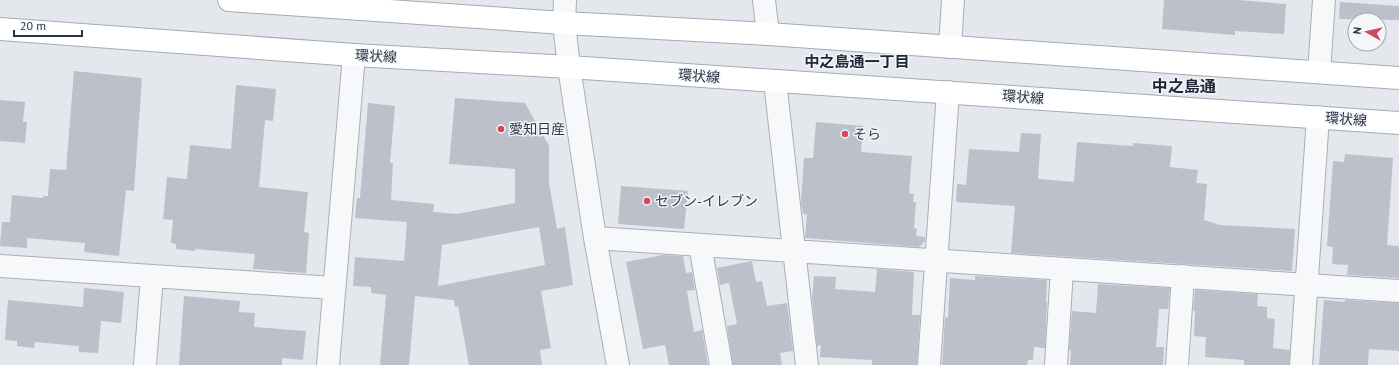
<svg xmlns="http://www.w3.org/2000/svg" width="1399" height="365" viewBox="0 0 1399 365" font-family="'PT Sans','Noto Sans JP',sans-serif">
<rect width="100%" height="100%" fill="#e4e7ec"/>
<path fill="#bbc0ca" fill-rule="evenodd" d="M1164,0H1238L1286,4L1284,34L1235,31V35L1162,29Z
M1340,2L1399,6V20L1339,19Z
M74,71L142,78L134,191L126,190L119,256L84,252L85,243L27,238V248L0,246L2,222H10L12,195L43,198V196H48L50,169L66,170Z
M236,85L276,89L273,121L265,120L259,187L308,192L304,232L309,233L306,273L253,269L255,254L195,249V251L176,249V244L171,243L173,220L163,219L167,177L187,179L190,145L231,149Z
M455,98L525,103L549,146V183L557,229L565,227L573,285L541,291L551,348L540,350L542,365H469L458,306L455,307L454,300L415,296L409,365H380L386,295L371,293V287L353,286L355,257L404,261L407,222L355,218L357,198H360L368,103L395,106L390,163H393L391,200L434,204L433,212L457,214L515,203V169L449,164ZM539,227L545,265L438,286L442,245Z
M0,100L25,102L23,122H27L25,143L0,141Z
M816,122L863,126L861,152L912,156L909,193L914,194L913,202H916L914,228L917,229L916,236L925,237V241L919,247L805,238L807,215L803,214L801,202L804,158H813Z
M1021,133L1041,134L1038,179L1074,182L1077,142L1133,146V143L1172,146L1170,167L1198,170L1196,183L1207,184L1204,220L1220,225L1295,229L1292,271L1011,253L1015,206L956,202L957,184L966,185L969,149L1019,152Z
M1345,154L1393,158L1387,245L1399,246V278L1347,275L1348,265L1332,264L1333,247L1327,246L1333,161L1344,162Z
M621,186L688,191L684,229L618,224Z
M663,255L683,256L686,273L692,272L695,290L687,291L694,332L702,330L708,365H669L665,345L643,349L626,262Z
M752,261L756,282L762,281L767,306L787,303L793,351L780,353L782,365H733L727,326L737,324L729,283L720,285L717,268Z
M877,269L914,272L912,315H920L917,365H872V360L820,357L821,345L817,346L812,298L814,276L836,277L835,289L875,292Z
M975,276L1047,280L1046,302H1047L1045,348L1034,347L1033,360H1028L1027,365H942L945,317L948,318L950,278L975,280Z
M1098,284L1170,288L1168,309H1159L1156,347H1164L1163,365H1070L1071,350H1069L1072,311L1096,313Z
M84,288L124,292L121,323L101,321L98,353L79,352V346L35,342L34,348L17,346V341L5,340L8,300L83,307Z
M1195,290L1258,294L1257,306L1267,307V318L1275,319L1273,348L1290,350L1289,365H1244V360L1205,357L1206,337L1194,336L1195,311H1193Z
M184,296L240,301L239,312L255,313L254,327L306,331L303,360L282,358V365H179Z
M1324,300L1345,302V300L1399,303V351L1369,349L1368,365H1319Z"/>
<g fill="none" stroke-linecap="round" stroke-linejoin="round">
<defs>
<path id="minor" d="M565,0L564,23L569,67L595,238L618,365
M764,0L768,34
M950,47L953,0
M1319,72L1324,0
M775,81L807,365
M595,238L1399,291
M700,245L721,365
M0,266L334,288
M145,365L152,276
M328,365L354,55
M929,365L948,92
M1056,365L1062,269
M1177,365L1183,276
M1301,365L1318,117"/>
<path id="major" d="M229,0L564,23L768,34L1399,78
M0,29L354,55L569,67L1399,123"/>
</defs>
<use href="#minor" stroke="#a9aeb7" stroke-width="24"/>
<use href="#major" stroke="#a3abb8" stroke-width="24"/>
<use href="#minor" stroke="#f7f8fa" stroke-width="22"/>
<use href="#major" stroke="#fff" stroke-width="22"/>
</g>
<g fill="#d1495b" stroke="#f4f6f9" stroke-width="1.5">
<circle cx="501" cy="129" r="4"/>
<circle cx="845" cy="134" r="4"/>
<circle cx="647" cy="201" r="4"/>
</g>
<g text-anchor="middle" stroke-width="3" stroke-linejoin="round" paint-order="stroke">
<g font-size="14" fill="#2b3445" stroke="#f4f6f9">
<text transform="translate(376 56) rotate(3)" y="5">環状線</text>
<text transform="translate(699 76) rotate(4)" y="5">環状線</text>
<text transform="translate(1023 97) rotate(4)" y="5">環状線</text>
<text transform="translate(1346 119) rotate(4)" y="5">環状線</text>
</g>
<g font-size="14" fill="#2b3445" stroke="#f4f6f9" text-anchor="start">
<text x="509" y="134">愛知日産</text>
<text x="853" y="139">そら</text>
<text x="655" y="206">セブン-イレブン</text>
</g>
<g font-size="15" font-weight="bold" fill="#1d2536" stroke="#f4f6f9">
<text x="857" y="67">中之島通一丁目</text>
</g>
<g font-size="16" font-weight="bold" fill="#1d2536" stroke="#f4f6f9">
<text x="1184" y="92">中之島通</text>
</g>
</g>
<g transform="translate(1367 32) rotate(278)"><circle r="19" fill="#f4f6f9" stroke="#a4a8b1"/>
<path d="M0-3L7 15L0 10L-7 15Z" fill="#d1495b"/>
<text y="-6" font-size="11" font-weight="bold" text-anchor="middle" fill="#2b3445">N</text>
</g>
<path d="M14 30v6h68v-6" fill="none" stroke="#2b3445" stroke-width="2"/>
<text x="20" y="30" font-size="12" fill="#2b3445" stroke="#f4f6f9" stroke-width="3" paint-order="stroke">20 m</text>
</svg>
